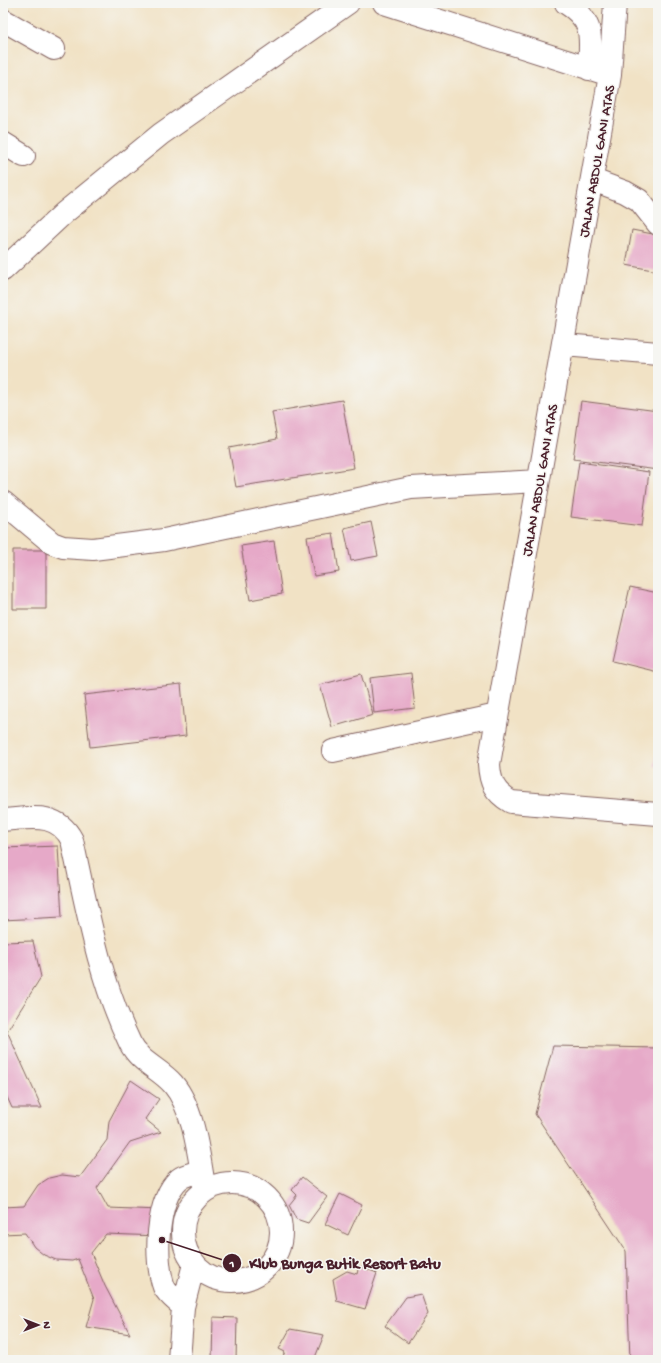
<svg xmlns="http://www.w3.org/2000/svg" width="661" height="1363" viewBox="0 0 661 1363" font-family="'Gochi Hand',sans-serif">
<rect width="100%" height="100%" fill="#f6f6f2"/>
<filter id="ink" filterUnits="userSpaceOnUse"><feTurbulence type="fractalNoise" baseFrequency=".025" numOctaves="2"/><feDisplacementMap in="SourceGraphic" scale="8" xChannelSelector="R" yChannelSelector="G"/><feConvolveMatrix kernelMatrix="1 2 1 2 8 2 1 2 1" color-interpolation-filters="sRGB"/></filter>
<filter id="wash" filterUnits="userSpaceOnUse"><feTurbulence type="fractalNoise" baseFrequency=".012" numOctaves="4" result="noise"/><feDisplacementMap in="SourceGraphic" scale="16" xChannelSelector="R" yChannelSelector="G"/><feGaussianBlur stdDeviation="0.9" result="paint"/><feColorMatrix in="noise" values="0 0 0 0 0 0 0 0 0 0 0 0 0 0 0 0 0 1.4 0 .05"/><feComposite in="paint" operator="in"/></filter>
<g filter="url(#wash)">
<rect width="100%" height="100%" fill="#f1e2c5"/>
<g id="blocks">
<path fill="#e6a9c8" d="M632,230L658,235V271L626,265Z
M342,400L354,468L236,487L229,448L277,439L272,412Z
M581,401L658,411V470L573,459Z
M579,462L649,472L642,526L571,517Z
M371,522L378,556L351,561L344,528Z
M333,533L339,572L314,576L307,537Z
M274,541L282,594L250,600L241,546Z
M13,550H46V609H13Z
M630,587L658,593V672L613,661Z
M411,673L415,708L374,713L370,678Z
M361,674L373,715L332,727L320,685Z
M181,684L186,736L90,747L84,695Z
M657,749H658V766H655Z
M58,846L62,917L3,920V848Z
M33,941L41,977L7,1031L42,1108H12L3,1088V942Z
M553,1046L658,1048V1360H630L626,1251L535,1114Z
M131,1080L159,1099L145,1119L161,1132L130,1142L97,1188L108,1208L160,1210L158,1236L106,1234L91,1253L105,1286L130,1334L86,1327L94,1299L78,1259L72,1261L56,1260L44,1255L34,1247L25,1233L3,1234V1207L24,1206L38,1185L49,1178L62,1175L80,1177L107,1140L109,1121Z
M302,1177L327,1197L308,1223L296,1219L289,1205L297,1195L292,1190Z
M340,1194L362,1205L348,1235L325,1224Z
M359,1266L377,1273L365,1309L337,1301L333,1279L347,1271L357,1274Z
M421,1294L428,1314L408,1343L385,1326L406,1297Z
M213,1317L237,1318L236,1360H212Z
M290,1329L324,1335L314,1360H281L285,1352L279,1349Z"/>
</g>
</g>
<g filter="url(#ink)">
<use href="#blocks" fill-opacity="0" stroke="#846361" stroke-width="1"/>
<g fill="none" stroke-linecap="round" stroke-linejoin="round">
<defs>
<path id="minor" d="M384,3L610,75
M566,3C596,22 590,38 589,69
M615,3L610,75L489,764C490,782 494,792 511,802L658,814
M3,20L54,49
M3,143L24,156
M593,180L625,192L639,200L658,224
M3,270L64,213L161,134L348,3
M564,345L658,353
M3,502L52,543L63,547L93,549L164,540L411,488L538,481
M333,751L497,715
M3,820C30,818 57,811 72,840C87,909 99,979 130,1043C140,1063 159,1068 173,1084C195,1110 199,1159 205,1191
M183 1232a49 49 0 1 1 98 0a49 49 0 1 1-98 0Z
M183,1307C178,1302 167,1294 164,1287C154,1260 156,1200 179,1179C184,1175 195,1173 201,1171
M179,1360L183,1307L194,1264"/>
</defs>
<use href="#minor" stroke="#846361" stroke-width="24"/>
<use href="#minor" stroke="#fff" stroke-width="22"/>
</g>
</g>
<g text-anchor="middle" stroke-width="3" stroke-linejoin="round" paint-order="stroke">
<g font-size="15" fill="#4a1f2b" stroke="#f6f6f2">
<text transform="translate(596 161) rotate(-80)" y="5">JALAN ABDUL GANI ATAS</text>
<text transform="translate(539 480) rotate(-80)" y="5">JALAN ABDUL GANI ATAS</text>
</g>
</g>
<path fill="none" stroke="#4a1f2b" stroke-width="1.5" d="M162 1240L232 1263"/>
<g fill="#4a1f2b" stroke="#f6f6f2" stroke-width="1.5">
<circle cx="162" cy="1240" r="4"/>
<circle cx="232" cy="1263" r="10"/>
</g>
<g font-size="12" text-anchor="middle" font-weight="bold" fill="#fff">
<text x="232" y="1267">1</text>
</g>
<g font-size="16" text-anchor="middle" font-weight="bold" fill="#4a1f2b" stroke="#f6f6f2" stroke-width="3" stroke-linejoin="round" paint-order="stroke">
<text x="345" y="1268">Klub Bunga Butik Resort Batu</text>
</g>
<rect width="661" height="1363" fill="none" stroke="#f6f6f2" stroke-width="16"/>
<g transform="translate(38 1325) rotate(90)" stroke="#f6f6f2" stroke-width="3" paint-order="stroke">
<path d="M0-3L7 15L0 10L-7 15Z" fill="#4a1f2b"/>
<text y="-6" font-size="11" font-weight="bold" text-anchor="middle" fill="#4a1f2b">N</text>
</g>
</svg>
